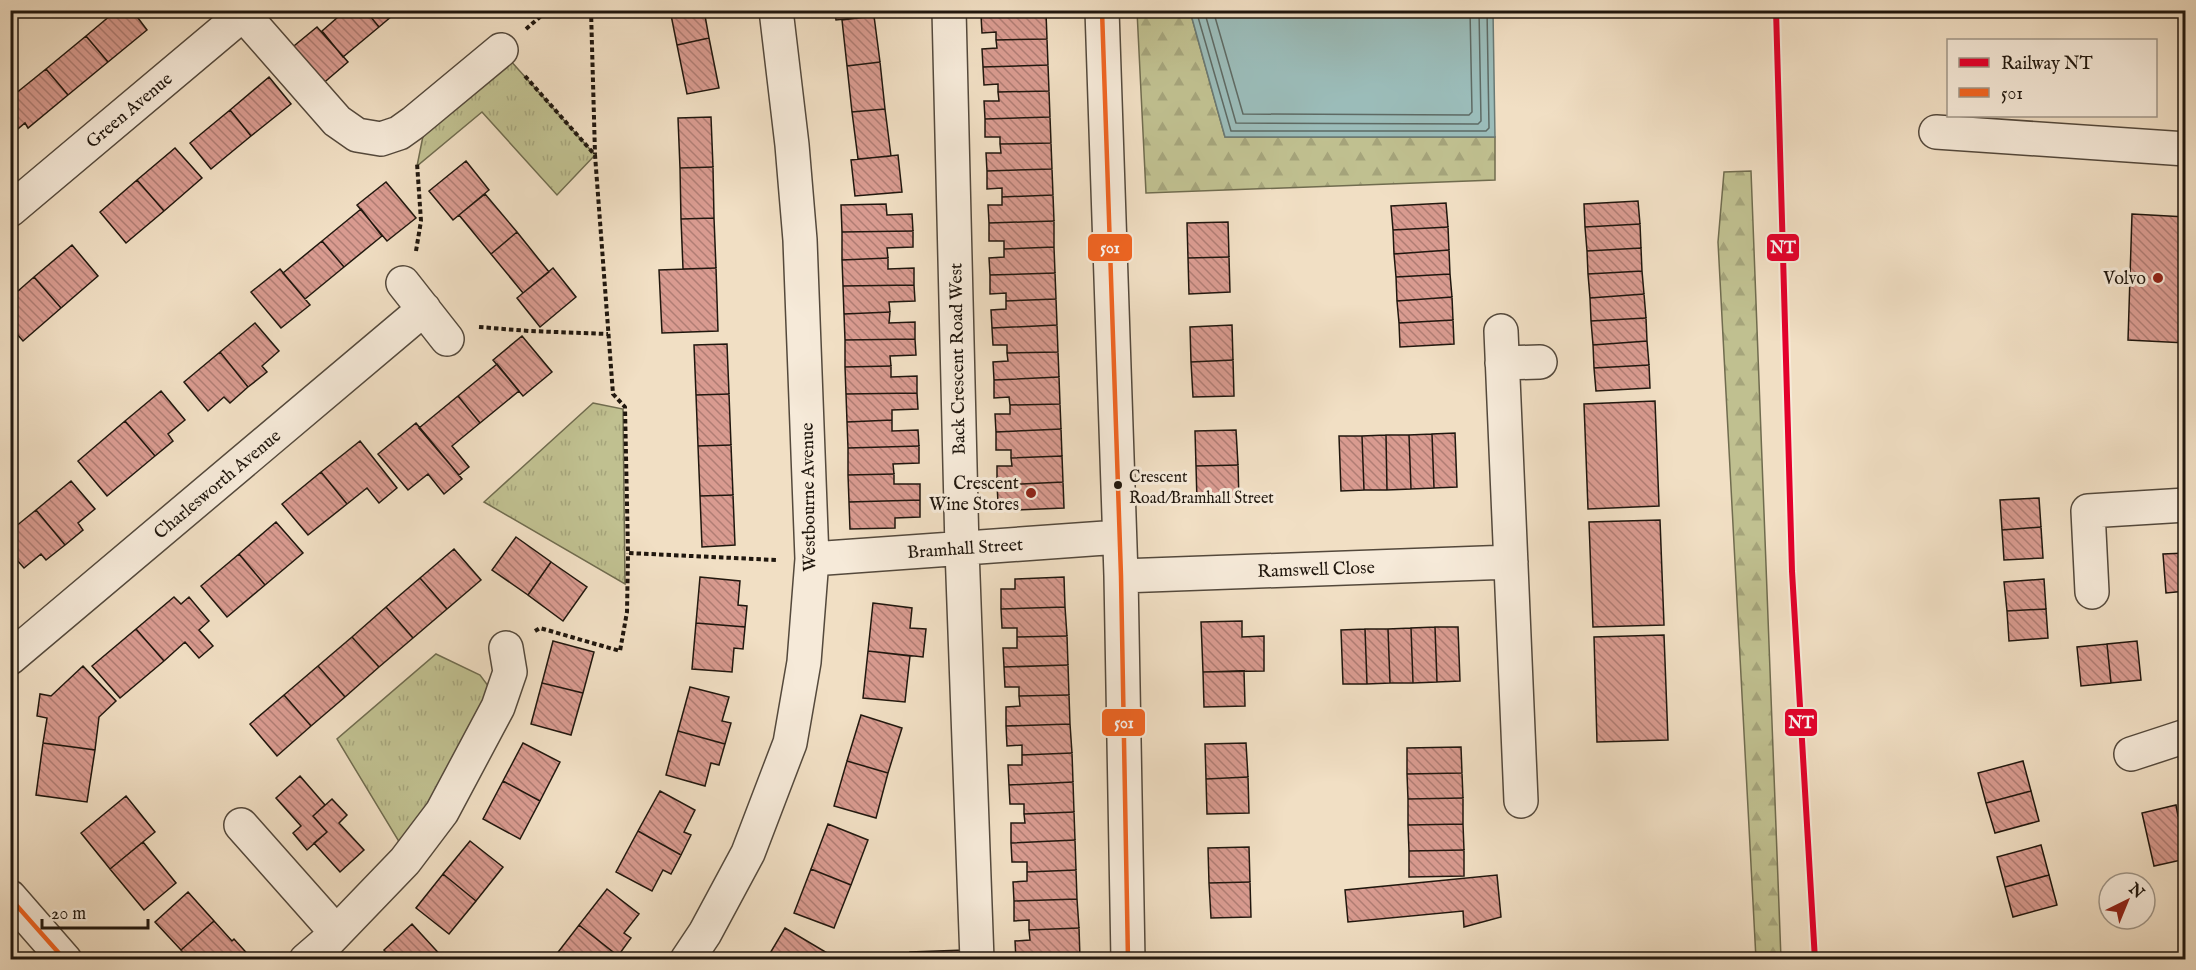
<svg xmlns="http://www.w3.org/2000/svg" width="2196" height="970" viewBox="0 0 2196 970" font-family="'IM FELL English',serif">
<defs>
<pattern id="grass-tufts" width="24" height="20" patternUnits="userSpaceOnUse" patternTransform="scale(1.5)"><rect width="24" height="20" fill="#c0c090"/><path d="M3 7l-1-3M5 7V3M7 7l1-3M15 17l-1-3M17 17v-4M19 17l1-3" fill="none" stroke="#a5a47b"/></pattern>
<pattern id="forest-firs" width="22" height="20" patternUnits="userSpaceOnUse" patternTransform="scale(1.5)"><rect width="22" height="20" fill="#c0c090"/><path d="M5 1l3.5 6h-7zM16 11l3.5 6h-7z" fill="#a5a47b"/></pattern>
<pattern id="building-back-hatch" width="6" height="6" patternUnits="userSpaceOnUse" patternTransform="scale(1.5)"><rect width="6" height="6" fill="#d99b90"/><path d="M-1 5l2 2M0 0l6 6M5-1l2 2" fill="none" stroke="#b07d74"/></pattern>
</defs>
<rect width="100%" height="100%" fill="#f1dfc4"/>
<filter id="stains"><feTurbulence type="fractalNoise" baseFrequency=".00333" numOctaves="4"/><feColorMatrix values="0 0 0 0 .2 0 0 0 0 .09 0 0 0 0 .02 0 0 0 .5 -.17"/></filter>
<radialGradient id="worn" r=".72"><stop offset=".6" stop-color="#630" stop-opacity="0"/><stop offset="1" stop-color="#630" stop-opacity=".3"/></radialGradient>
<path fill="url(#grass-tufts)" stroke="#706c4f" stroke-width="1.5" d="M501,50L595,155L557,195L482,112L417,166L428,111Z
M593,403L623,409L625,584L484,502Z
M436,654L480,675L489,687L443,787L401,845L337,739Z"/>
<path fill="url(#forest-firs)" stroke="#706c4f" stroke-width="1.5" d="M1137,11H1190L1225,137H1495V180L1146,193Z
M1751,171L1781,959V960L1756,959L1718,242L1724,172Z"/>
<path fill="#9bbcb9" stroke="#6a7a75" stroke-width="1.5" d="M1190,11H1493L1495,137H1225Z"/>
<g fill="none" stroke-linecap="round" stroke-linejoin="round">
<path stroke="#5e6a64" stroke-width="1.5" d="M1196,10L1231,131H1486L1489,128L1487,10
M1204,10L1236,123L1478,124L1481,121L1479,10
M1213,10L1243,114L1469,115L1472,112L1470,10"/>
</g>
<path fill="url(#building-back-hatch)" stroke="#20170e" stroke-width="1.5" d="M117,10H132L147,30L108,62L86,36Z
M346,10H365L379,27L343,57L322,31Z
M365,10H399L379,27Z
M670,10H704L709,38L677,45Z
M834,10H882V15L836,20Z
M1994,10H2109L2108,17L1994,13Z
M1046,13L1047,39L996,40V32L982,33L981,15Z
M874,16L880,62L847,66L842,20Z
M317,27L348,62L320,86L289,50Z
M86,36L108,62L68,95L46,69Z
M709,38L719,88L687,94L677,45Z
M1047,39L1048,65L983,67L982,49L997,48L996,40Z
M880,62L885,109L852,112L847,66Z
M1048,65L1049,91L998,92V84L984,85L983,67Z
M46,69L68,95L28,128L25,123L13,133L10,131V98Z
M269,77L291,104L251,136L230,110Z
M1049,91L1050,117L985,119L984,101H999L998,92Z
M885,109L891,156L858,159L852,112Z
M230,110L251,136L211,169L190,143Z
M711,117L713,167L680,168L678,118Z
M1050,117L1051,143L1000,144V137H985V119Z
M1051,143L1052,169L987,171L986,153H1001L1000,144Z
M175,148L202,178L164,211L137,180Z
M898,155L902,192L855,196L851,160Z
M466,161L489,190L453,220L429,191Z
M713,167L714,218L681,219L680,168Z
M1052,169L1053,195L1002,197V188L987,189V171Z
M137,180L164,211L126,243L100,212Z
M386,182L416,218L387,241L357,205Z
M485,194L517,232L491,254L459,215Z
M1053,195L1054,221L989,223L988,205H1002V197Z
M1638,201L1640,224L1585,227L1584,204Z
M1446,203L1448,227L1393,230L1391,206Z
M886,204L887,215L912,214L913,231L842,232L841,205Z
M361,209L382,236L344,267L322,241Z
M2132,214L2186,217V343L2128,340Z
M714,218L716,268L683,269L681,219Z
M1054,221V247L1004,249V241H989V223Z
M1228,222L1229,257L1188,258L1187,223Z
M1640,224L1641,248L1587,251L1585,227Z
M1448,227L1449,250L1394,254L1393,230Z
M913,231V247L887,248L888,258L842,260V232Z
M517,232L549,272L523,293L491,254Z
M322,241L344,267L305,299L283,273Z
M72,245L98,276L61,308L34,277Z
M1054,247L1055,273L990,275L989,258L1004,257V249Z
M1641,248L1642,271L1588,274L1587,251Z
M1449,250L1450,274L1396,277L1394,254Z
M1229,257L1230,292L1189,294L1188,258Z
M888,258V269L914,268V285L843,286L842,260Z
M553,268L576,297L540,327L517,298Z
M716,268L718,331L662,333L659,270Z
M280,269L310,305L281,328L251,292Z
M1642,271L1644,294L1590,298L1588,274Z
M1055,273L1056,299L1006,301V293L990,294V275Z
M1450,274L1452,297L1397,301L1396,277Z
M34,277L61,308L23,341L10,326V298Z
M914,285L915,301L889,302L890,312L844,314L843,286Z
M1644,294L1646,318L1591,321L1590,298Z
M1452,297L1453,320L1399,323L1397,301Z
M1056,299L1057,325L992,328L991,310L1006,309V301Z
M890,312L889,323L915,322V339L845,340L844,314Z
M1646,318L1647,341L1593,345L1591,321Z
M1453,320L1454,344L1400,347L1399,323Z
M255,323L279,351L262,366L267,372L248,387L220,352Z
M1057,325L1058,352L1007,353V345H993L992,328Z
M1232,325L1233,360L1191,362L1190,327Z
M522,336L552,372L523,396L493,360Z
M915,339L916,355L890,356L891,366L845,367V340Z
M1647,341L1649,365L1594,368L1593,345Z
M727,344L729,394L696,395L694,345Z
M220,352L248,387L230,403L224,397L208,411L184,382Z
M1058,352L1059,377L994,380L993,362L1008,361L1007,353Z
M1233,360L1234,396L1193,397L1191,362Z
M497,364L519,391L480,423L458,396Z
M1649,365L1650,388L1596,391L1594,368Z
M891,366V377L917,376V393L846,394L845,367Z
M1059,377L1060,404L1010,405L1009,397L994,398V380Z
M161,391L185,420L168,434L173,441L155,456L125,421Z
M917,393L918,409L892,410V420L847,422L846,394Z
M729,394L731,445L698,446L696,395Z
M458,396L480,423L452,446L469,467L459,475L419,428Z
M1655,401L1659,506L1588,509L1584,404Z
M1060,404L1061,429L996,432L995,414H1010V405Z
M892,420V431L918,430L919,446L848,448L847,422Z
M125,421L155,456L107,496L78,461Z
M416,423L462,479L444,494L428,474L408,490L378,454Z
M1061,429L1062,456L1011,458V450H996V432Z
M1236,430L1238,465L1196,466L1195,431Z
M1455,433L1457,487L1434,488L1432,434Z
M1432,434L1434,488L1411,489L1409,435Z
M1386,435L1387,490H1364L1362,436Z
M1386,435H1409L1411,489L1387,490Z
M1339,436H1362L1364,490L1341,491Z
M360,441L397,488L379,503L367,488L347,504L321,472Z
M731,445L733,495L700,496L698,446Z
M919,446V463L893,464L894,474L848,475V448Z
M1062,456L1063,482L997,485V466H1012L1011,458Z
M1238,465L1239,501H1197L1196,466Z
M321,472L347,504L308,535L282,504Z
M894,474V484H920V500L849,502L848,475Z
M71,481L95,509L78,523L83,530L65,545L36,510Z
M1063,482L1064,508L1013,510V502H998L997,485Z
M733,495L735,545L702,547L700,496Z
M2039,498L2041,527L2002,530L2000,500Z
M920,500V517L895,518V528L850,529L849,502Z
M36,510L65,545L46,560L41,554L24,568L10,552V531Z
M1660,520L1664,625L1593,627L1589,522Z
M276,522L303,553L265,585L239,554Z
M2041,527L2043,558L2004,560L2002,530Z
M516,537L551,562L528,595L492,570Z
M454,549L481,580L447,609L420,578Z
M2186,553V591L2166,593L2163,554Z
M239,554L265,585L227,617L201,586Z
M551,562L587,587L563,621L528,595Z
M700,577L740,581L738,605L747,606L745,627L696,623Z
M1064,577L1065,607L1001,609V589H1015V579Z
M420,578L447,609L413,638L386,607Z
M2044,579L2046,609L2007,611L2004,582Z
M174,597L181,604L189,597L209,621L199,630L213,646L199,658L185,642L164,661L136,629Z
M873,603L912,608L910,628L926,629L923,657L868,651Z
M386,607L413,638L379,667L352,637Z
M1065,607L1067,636L1017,637V628H1002L1001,609Z
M2046,609L2048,638L2009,641L2007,611Z
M1242,621V637L1264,636V671L1203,672L1201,622Z
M696,623L745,627L743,649L734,648L732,672L692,669Z
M1435,627H1458L1460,681L1437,682Z
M1435,627L1437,682L1413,683L1411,628Z
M1411,628L1413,683H1390L1388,629Z
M136,629L164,661L120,698L92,666Z
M1365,629L1367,684H1343L1341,630Z
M1365,629H1388L1390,683L1367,684Z
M1664,635L1668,740L1597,742L1594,637Z
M1067,636L1068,665L1004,667L1003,648H1017V637Z
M352,637L379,667L345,697L318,666Z
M553,641L594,652L583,693L542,683Z
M2137,641L2141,680L2111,683L2107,644Z
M2107,644L2111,683L2081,686L2077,647Z
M868,651L910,656L905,702L863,698Z
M1068,665L1069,695L1019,696V687H1005L1004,667Z
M83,666L116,701L99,717L95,750L43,743L47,718L37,716L40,694L51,696Z
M318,666L345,697L311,726L284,695Z
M1244,671L1245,706L1204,707L1203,672Z
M542,683L583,693L571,735L531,724Z
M690,687L729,697L722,721L731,723L725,744L678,731Z
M284,695L311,726L277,756L250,724Z
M1069,695L1070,724L1006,726V707L1020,706L1019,696Z
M861,715L902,728L888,773L847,761Z
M1070,724L1072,753L1022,755V745L1007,746L1006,726Z
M678,731L725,744L719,765L711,763L705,786L666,775Z
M43,743L95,750L87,802L36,795Z
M523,743L560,762L540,801L503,781Z
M1246,743L1248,777L1206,779L1205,744Z
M1461,747L1462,773L1407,774V748Z
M1072,753L1073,782L1009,785L1008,765H1022V755Z
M847,761L888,773L876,818L834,806Z
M2023,761L2031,791L1986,803L1978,773Z
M1462,773L1463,798L1408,799L1407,774Z
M300,776L325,805L313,816L327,832L307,850L293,833L301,826L276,798Z
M1248,777L1249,813L1207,814L1206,779Z
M503,781L540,801L520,839L483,819Z
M1073,782L1074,812L1024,814V804H1010L1009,785Z
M660,791L695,810L684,832L691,835L681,855L638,831Z
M2031,791L2039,821L1995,833L1986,803Z
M126,796L155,832L110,869L81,833Z
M1463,798V824L1408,825V799Z
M332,799L347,815L339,823L364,850L340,872L314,843L327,832L313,816Z
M2176,805L2178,816L2186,815V859L2154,866L2142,813Z
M1074,812L1075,840L1011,843V823H1025L1024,814Z
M828,824L868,840L851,885L811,869Z
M1463,824L1464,850L1409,851L1408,825Z
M638,831L681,855L671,874L663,870L652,891L616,872Z
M1075,840L1076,870L1027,872V862H1012L1011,843Z
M470,841L503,867L476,901L443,874Z
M143,842L176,883L144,910L110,869Z
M2041,845L2049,875L2005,887L1997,857Z
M1249,847L1250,882L1209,883L1208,848Z
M1464,850V876L1409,877V851Z
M811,869L851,885L834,928L794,913Z
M1076,870L1077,899L1014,901L1013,882L1027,881V872Z
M443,874L476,901L449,934L416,908Z
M1497,875L1501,917L1464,927L1463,911L1348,922L1345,890Z
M2049,875L2057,905L2013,917L2005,887Z
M1250,882L1251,917L1211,918L1209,883Z
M607,889L639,914L624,933L631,938L618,956L579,925Z
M188,892L214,921L181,950L155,922Z
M1077,899L1079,928L1029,930V920L1014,921V901Z
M214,921L232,941L234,939L253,960H189L181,950Z
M412,924L445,960H393L384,950Z
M579,925L618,956L615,960H552Z
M785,928L839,960H766Z
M1079,928L1080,958L1016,960L1015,941L1030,940L1029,930Z
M964,950V960H910V952Z"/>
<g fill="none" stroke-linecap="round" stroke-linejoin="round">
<defs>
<path id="minor" d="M949,10L962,549L977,960
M1102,10L1121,576L1128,960
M243,14L337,121L357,135L381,139L399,133L413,123L501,50
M1936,132L2186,149
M10,210L248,10
M403,283L447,339
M1501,331L1521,801
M1502,363L1540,362
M812,559L1119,537
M1121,576L1511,562
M2092,592L2088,511L2186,505
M10,658L424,309
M2131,754L2186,736
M241,825L336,932
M10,897L65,960
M306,960L328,941L405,861L442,812L498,707L510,672L506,648
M687,960L705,933L748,853L790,743L804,662L812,559L800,240L792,145L776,10"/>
</defs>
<use href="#minor" stroke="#54493c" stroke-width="36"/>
<path stroke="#20170e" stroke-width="4" stroke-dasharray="4.5 3" stroke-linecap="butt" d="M591,10L595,154
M526,29L548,10
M525,76L595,155L613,394L625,407L628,553L776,560
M416,251L421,221L417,163
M479,327L529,331L608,334
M535,631L540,628L620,651L627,612L628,553"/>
<use href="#minor" stroke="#f6ead9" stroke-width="33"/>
<defs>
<path id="bus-1" d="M1102,10L1121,576L1128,960
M10,898L65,960"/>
</defs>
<use href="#bus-1" stroke="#f6ead9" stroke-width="9"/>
<use href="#bus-1" stroke="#f26522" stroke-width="4.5"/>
<defs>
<path id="rail-1" d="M1776,10L1792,571L1815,960"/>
</defs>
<use href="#rail-1" stroke="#f6ead9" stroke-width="10"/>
<use href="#rail-1" stroke="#e4002b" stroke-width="6"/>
</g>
<g fill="#8f2418" stroke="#f6ead9" stroke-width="2">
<circle cx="2158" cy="278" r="6"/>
<circle cx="1031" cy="493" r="6"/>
</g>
<circle fill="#20170e" stroke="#f6ead9" stroke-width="2" cx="1118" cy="485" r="5"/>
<g text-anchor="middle" stroke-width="6" stroke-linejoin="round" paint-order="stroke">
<g font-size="16" fill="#20170e" stroke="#f6ead9" text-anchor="start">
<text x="1129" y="482">Crescent<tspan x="1129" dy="21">Road/Bramhall Street</tspan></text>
</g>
<g font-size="18" fill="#20170e" stroke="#f6ead9">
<text transform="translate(129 110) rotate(-40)" y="6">Green Avenue</text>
<text transform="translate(957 359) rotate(-91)" y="6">Back Crescent Road West</text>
<text transform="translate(217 484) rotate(-40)" y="6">Charlesworth Avenue</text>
<text transform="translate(808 497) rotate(-91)" y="6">Westbourne Avenue</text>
<text transform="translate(965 548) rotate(-4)" y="6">Bramhall Street</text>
<text transform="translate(1316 569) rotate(-2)" y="6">Ramswell Close</text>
</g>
<g font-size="18" fill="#20170e" stroke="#f6ead9" text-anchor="end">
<text x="2146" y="284">Volvo</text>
<text x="1019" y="489">Crescent<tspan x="1019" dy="21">Wine Stores</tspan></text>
</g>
</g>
<g stroke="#f6ead9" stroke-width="2">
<rect x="1087" y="233" width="46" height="29" rx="6" fill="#f26522"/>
<rect x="1766" y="233" width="34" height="29" rx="6" fill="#e4002b"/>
<rect x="1101" y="708" width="45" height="29" rx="6" fill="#f26522"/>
<rect x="1784" y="708" width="34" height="29" rx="6" fill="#e4002b"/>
</g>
<g font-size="16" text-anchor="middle" font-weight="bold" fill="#fff">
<text x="1110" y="253">501</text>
<text x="1783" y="253">NT</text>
<text x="1124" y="728">501</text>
<text x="1801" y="728">NT</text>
</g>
<rect width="2196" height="970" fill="none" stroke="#f1dfc4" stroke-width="36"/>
<rect x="12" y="12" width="2172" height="946" fill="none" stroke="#20170e" stroke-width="3"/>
<rect x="18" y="18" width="2160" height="934" fill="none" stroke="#20170e" stroke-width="1.5"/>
<rect x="1947" y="39" width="210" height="78" fill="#f6ead9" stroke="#a09688" stroke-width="1.5"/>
<rect x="1959" y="58" width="30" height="9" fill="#e4002b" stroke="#a09688" stroke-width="1.5"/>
<text x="2001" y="69" font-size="18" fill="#20170e">Railway NT</text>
<rect x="1959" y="88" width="30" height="9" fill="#f26522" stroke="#a09688" stroke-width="1.5"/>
<text x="2001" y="99" font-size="18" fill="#20170e">501</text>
<g transform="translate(2127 901) rotate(43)"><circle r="28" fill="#f6ead9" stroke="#a09688" stroke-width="1.5"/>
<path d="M0-4.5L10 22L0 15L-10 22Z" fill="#8f2418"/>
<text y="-9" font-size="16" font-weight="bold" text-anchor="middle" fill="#20170e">N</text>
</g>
<path d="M42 919v9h106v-9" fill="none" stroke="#20170e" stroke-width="3"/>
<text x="51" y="919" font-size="18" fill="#20170e" stroke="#f6ead9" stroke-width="4.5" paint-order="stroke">20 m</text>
<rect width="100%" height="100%" filter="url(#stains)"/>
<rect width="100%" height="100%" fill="url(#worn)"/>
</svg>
